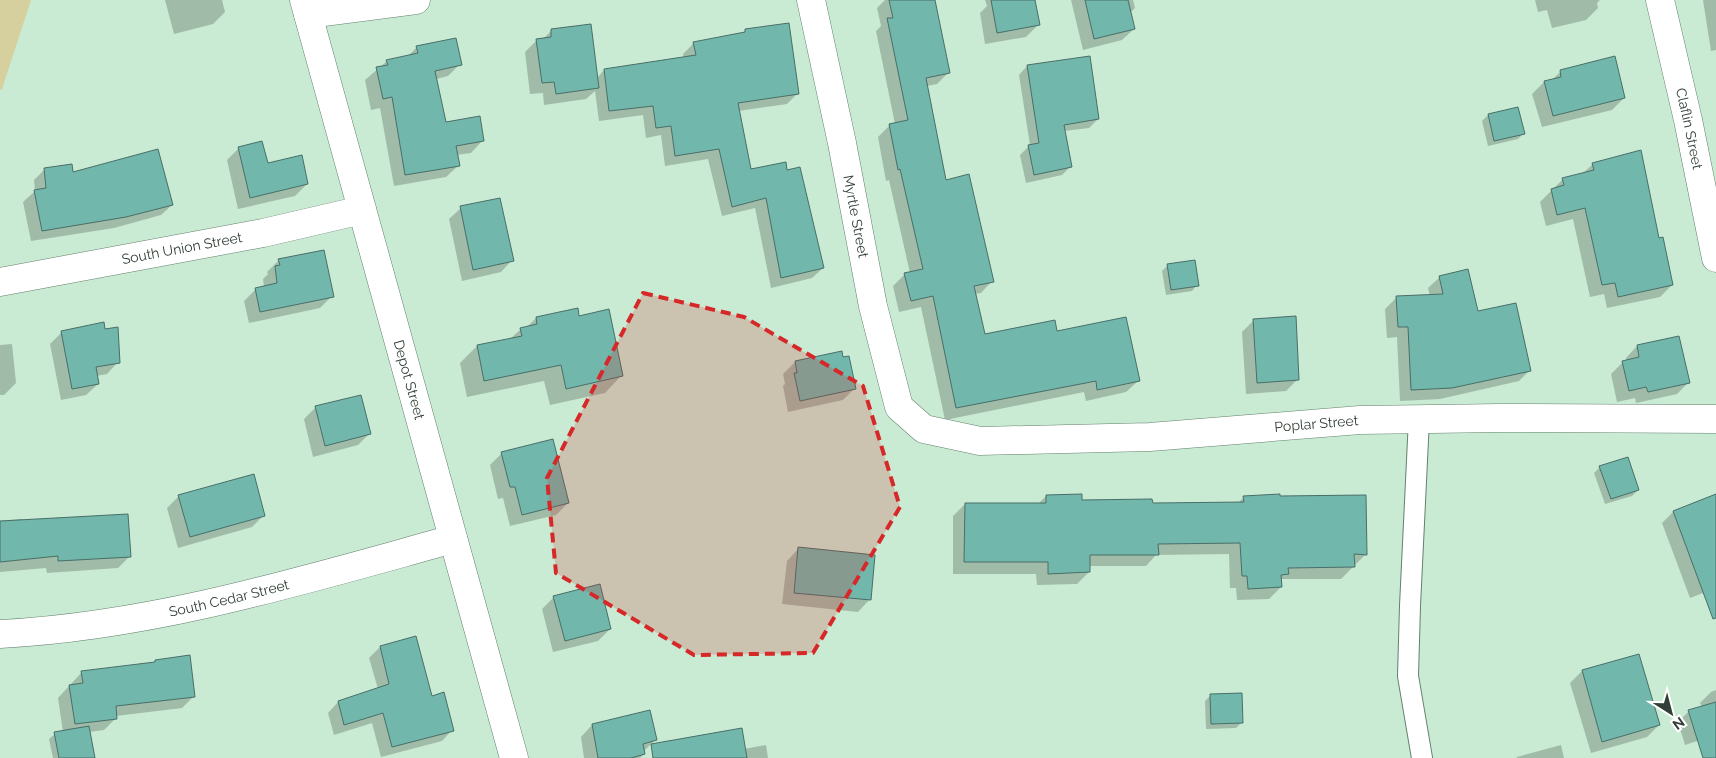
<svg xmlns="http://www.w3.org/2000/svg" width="1716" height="758" viewBox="0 0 1716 758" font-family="Raleway,sans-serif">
<rect width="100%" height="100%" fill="#c9ead3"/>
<path fill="#d6d09e" d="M0,0H31L2,89L0,90Z"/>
<path fill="#0003" d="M165,0H222L225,12L213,24L174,34Z
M885,0H933L949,72L937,84L927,86L945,181L992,281L981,293L975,294L984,336L1056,333L1138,381L1126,392L1086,401L1084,392L945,420L921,307L899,312L893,286L905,274L910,273L889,180L886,181L878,137L890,125L895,124L876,31L881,26L877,8Z
M985,0H1034L1038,25L1026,37L985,44L980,13L987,6Z
M1071,0H1133L1135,8L1130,13L1134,29L1122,40L1083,50Z
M1535,0H1600L1597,3L1598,8L1586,20L1552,28L1547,10L1538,12Z
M1703,0H1716V50L1711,51Z
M746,30L797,94L787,104L738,111L750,170L786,171L823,268L812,278L771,288L755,208L722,216L708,159L665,166L661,135L646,138L643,115L599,121L595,91L586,99L544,105L543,93L530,94L525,52L537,40L543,39L551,31L597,78L604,70L684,58L683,54L694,43L742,34Z
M417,47L460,64L448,76L436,79L445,123L482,141L471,153L456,155L458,166L446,177L394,186L380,108L371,110L365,80L387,61L408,56Z
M1027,66L1098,119L1089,128L1064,131L1071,166L1062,175L1026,183L1020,155L1030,145L1019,75Z
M1561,71L1624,98L1612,110L1542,127L1532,94L1544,82L1551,81Z
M1517,108L1524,133L1518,139L1488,146L1482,121L1488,115Z
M239,148L307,184L295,196L238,209L227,160Z
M1593,164L1658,239L1672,285L1660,297L1607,308L1604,294L1590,297L1573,219L1546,226L1540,202L1563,179L1582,174Z
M45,169L72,173L172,205L161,215L114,228L31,241L23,202L35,191L34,180Z
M461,208L512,260L501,272L462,281L449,219Z
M279,260L332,296L320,308L249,323L244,301L256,289L264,287L263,279L268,274L267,272Z
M1168,265L1197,285L1192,291L1166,295L1162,271Z
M1440,277L1477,313L1530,370L1519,381L1440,399L1400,401L1397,337L1387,338L1385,309L1396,298L1430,296L1428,288Z
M536,318L621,376L605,393L550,405L544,381L467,397L460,363L477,346L510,339L521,329L526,328Z
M1254,320L1298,379L1286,391L1246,394L1242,332Z
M104,331L118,362L107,374L96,376L98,384L86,395L61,400L50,344L62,332Z
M12,344L16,383L4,395H0V345Z
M1637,346L1689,382L1677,394L1636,403L1635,398L1617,402L1611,374L1623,362L1626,361V358Z
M795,362L855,388L843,400L788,412L783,386L785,384L783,374Z
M315,408L370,433L358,445L313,457L304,419Z
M502,453L568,503L556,515L510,526L503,498L498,499L490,465Z
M1600,467L1638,490L1632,496L1605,504L1594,473Z
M1716,495V588L1690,598L1662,523L1673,512Z
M179,496L264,515L252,527L178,548L167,508Z
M1046,496L1081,501L1152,504H1237L1244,497L1366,554L1341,579H1282L1281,587L1269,599L1237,600L1236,588H1230L1229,554L1156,555L1146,566H1089V572L1077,584L1037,585L1036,574H953V516L965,504H1038Z
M22,519V521L130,556L118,568L47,573L46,568L0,572V521Z
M798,549L869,600L858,612L782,604L787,561Z
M554,597L610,629L598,641L553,652L542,609Z
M415,637L431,697L452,730L442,741L381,757L372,723L334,735L328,713L338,702L378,689L369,658L380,647Z
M1638,655L1659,725L1647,737L1591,753L1570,683L1582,671Z
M155,661L194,696L182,708L116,716V718L104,730L89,732L93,758H53L49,739L55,734L63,732L58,698L82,672L152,664Z
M1716,690V737L1712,736L1685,745L1678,722L1689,711L1702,707L1700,703L1711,692Z
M1211,695L1242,722L1236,728L1206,729L1205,701Z
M592,725L655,740L643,752L644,754L640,758H584L581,737Z
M766,745L768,758H689L744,749Z
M1561,745L1564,758H1516L1517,757Z"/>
<path fill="#72b7ab" stroke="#486f68" d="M889,0H935L950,73L926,78L946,180L969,174L994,282L974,286L985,334L1055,320L1057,331L1126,317L1140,381L1097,390L1096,381L956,408L933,296L911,301L904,273L923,269L900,169L898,170L889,124L908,120L887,18H893Z
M991,0H1035L1040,25L997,33Z
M1085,0H1128L1135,29L1094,39Z
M789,23L799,94L738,103L751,169L786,162L787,170L800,167L824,268L781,278L766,198L732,207L719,149L675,156L671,126L656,128L653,106L609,111L604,69L696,55L693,42L745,32V29Z
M591,24L599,88L556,94L554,82L542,83L536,39L551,37V29Z
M456,38L462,65L435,71L446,122L480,116L484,141L456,146L460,166L405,175L392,97L383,99L376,67L388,65L386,60L418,53L416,46Z
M1090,56L1099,119L1064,125L1072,167L1034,175L1028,145L1039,143L1027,65Z
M1615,56L1625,98L1553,116L1544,81L1561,77L1560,70Z
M1518,107L1525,134L1494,141L1488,114Z
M262,141L268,163L302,155L308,184L250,198L238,147Z
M158,149L173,205L126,217L42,231L34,190L46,188L44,168L72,164L73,172Z
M1641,150L1659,238L1663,237L1673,285L1618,297L1615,283L1602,285L1585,208L1557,215L1551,189L1564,185L1562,178L1594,170L1592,163Z
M500,198L514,261L473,270L460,206Z
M324,250L334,297L260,312L255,288L277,283L275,266L280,265L278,259Z
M1195,260L1199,286L1171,290L1167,264Z
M1468,269L1478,311L1516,303L1531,371L1452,388L1411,390L1408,327H1398L1396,296L1443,294L1439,276Z
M578,308L579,316L609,309L623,376L566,389L561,365L484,381L477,345L522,336L520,328L537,324L536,317Z
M1296,316L1299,380L1257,383L1253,319Z
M104,322L105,329L118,327L120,363L96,367L99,384L72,389L61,331Z
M1679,336L1690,383L1648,392L1646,387L1629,391L1622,361L1639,357L1637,345Z
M842,351L843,357L849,356L856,389L800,401L794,373H797L795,361Z
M361,395L371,434L325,446L315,406Z
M553,439L569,503L522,515L515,487H510L501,452Z
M1628,457L1639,490L1611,499L1599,466Z
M254,474L265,516L190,537L178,495Z
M1082,494V500L1152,499L1153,503L1244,502L1243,496L1280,494V496L1366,495L1367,555L1354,554L1355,567L1288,568L1289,574L1281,575L1282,587L1248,589L1247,576H1242L1240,543L1158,544L1159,555H1090V572L1048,574V562H964L965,503H1046V495Z
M1716,494V618L1713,619L1673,511Z
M128,514L131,557L58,561V556L0,562V521Z
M798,547L875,555L871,600L794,593Z
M600,584L611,629L565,641L553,596Z
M416,636L432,696L444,692L454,731L392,747L383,713L344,725L338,701L389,684L380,646Z
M1639,654L1660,725L1602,742L1582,670Z
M190,655L195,697L116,706L117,719L75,724L69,685L83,683L81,671L155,662V660Z
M1242,693L1243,723L1211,724L1210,694Z
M1716,702V758H1703L1688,710Z
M650,710L657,740L643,744L645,754L631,758H598L592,724Z
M89,726L95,758H59L54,732Z
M742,728L747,758H653L651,744Z"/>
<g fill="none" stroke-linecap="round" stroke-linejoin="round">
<defs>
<path id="lane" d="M1419,419L1410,606L1408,676L1422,758"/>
<g id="street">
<path id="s1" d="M811,0L842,143L873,306L899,407L924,429L980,441L1150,437L1360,420L1501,418L1716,419"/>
<path id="s2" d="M1660,0L1688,120L1716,258"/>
<path d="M308,14L416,0"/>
<path id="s3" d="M0,282L263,233L362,210"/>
<path id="s4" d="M0,634C155,626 304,580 453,539"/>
</g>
<g id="secondary">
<path id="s5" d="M304,0L514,758"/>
</g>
</defs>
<use href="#lane" stroke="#63816d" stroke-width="22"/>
<use href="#street" stroke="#63816d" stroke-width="29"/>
<use href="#secondary" stroke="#63816d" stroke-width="29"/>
<use href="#lane" stroke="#fff" stroke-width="20"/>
<use href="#street" stroke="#fff" stroke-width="28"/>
<use href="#secondary" stroke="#fff" stroke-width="28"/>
</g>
<path fill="#d62828" fill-opacity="0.2" stroke="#d62828" stroke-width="4" stroke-dasharray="10 6" stroke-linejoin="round" d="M643,293L744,317L863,386L900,507L813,653L694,655L556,573L547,478Z"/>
<g text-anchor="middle" stroke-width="5" stroke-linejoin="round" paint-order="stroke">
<g font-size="14" fill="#323f36" stroke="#fff">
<text dy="5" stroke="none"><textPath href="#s2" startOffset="132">Claflin Street</textPath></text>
<text dy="5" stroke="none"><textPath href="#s1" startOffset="221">Myrtle Street</textPath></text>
<text dy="5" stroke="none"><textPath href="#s3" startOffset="185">South Union Street</textPath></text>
<text dy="5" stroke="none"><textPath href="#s5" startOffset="394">Depot Street</textPath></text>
<text dy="5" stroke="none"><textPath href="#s1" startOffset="844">Poplar Street</textPath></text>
<text dy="5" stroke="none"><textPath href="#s4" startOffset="232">South Cedar Street</textPath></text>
</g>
</g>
<g transform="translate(1671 713) rotate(144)" stroke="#ffffff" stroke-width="4" paint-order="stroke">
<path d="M0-4L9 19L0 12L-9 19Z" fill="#323f36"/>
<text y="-8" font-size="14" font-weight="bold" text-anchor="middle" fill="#323f36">N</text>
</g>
</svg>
